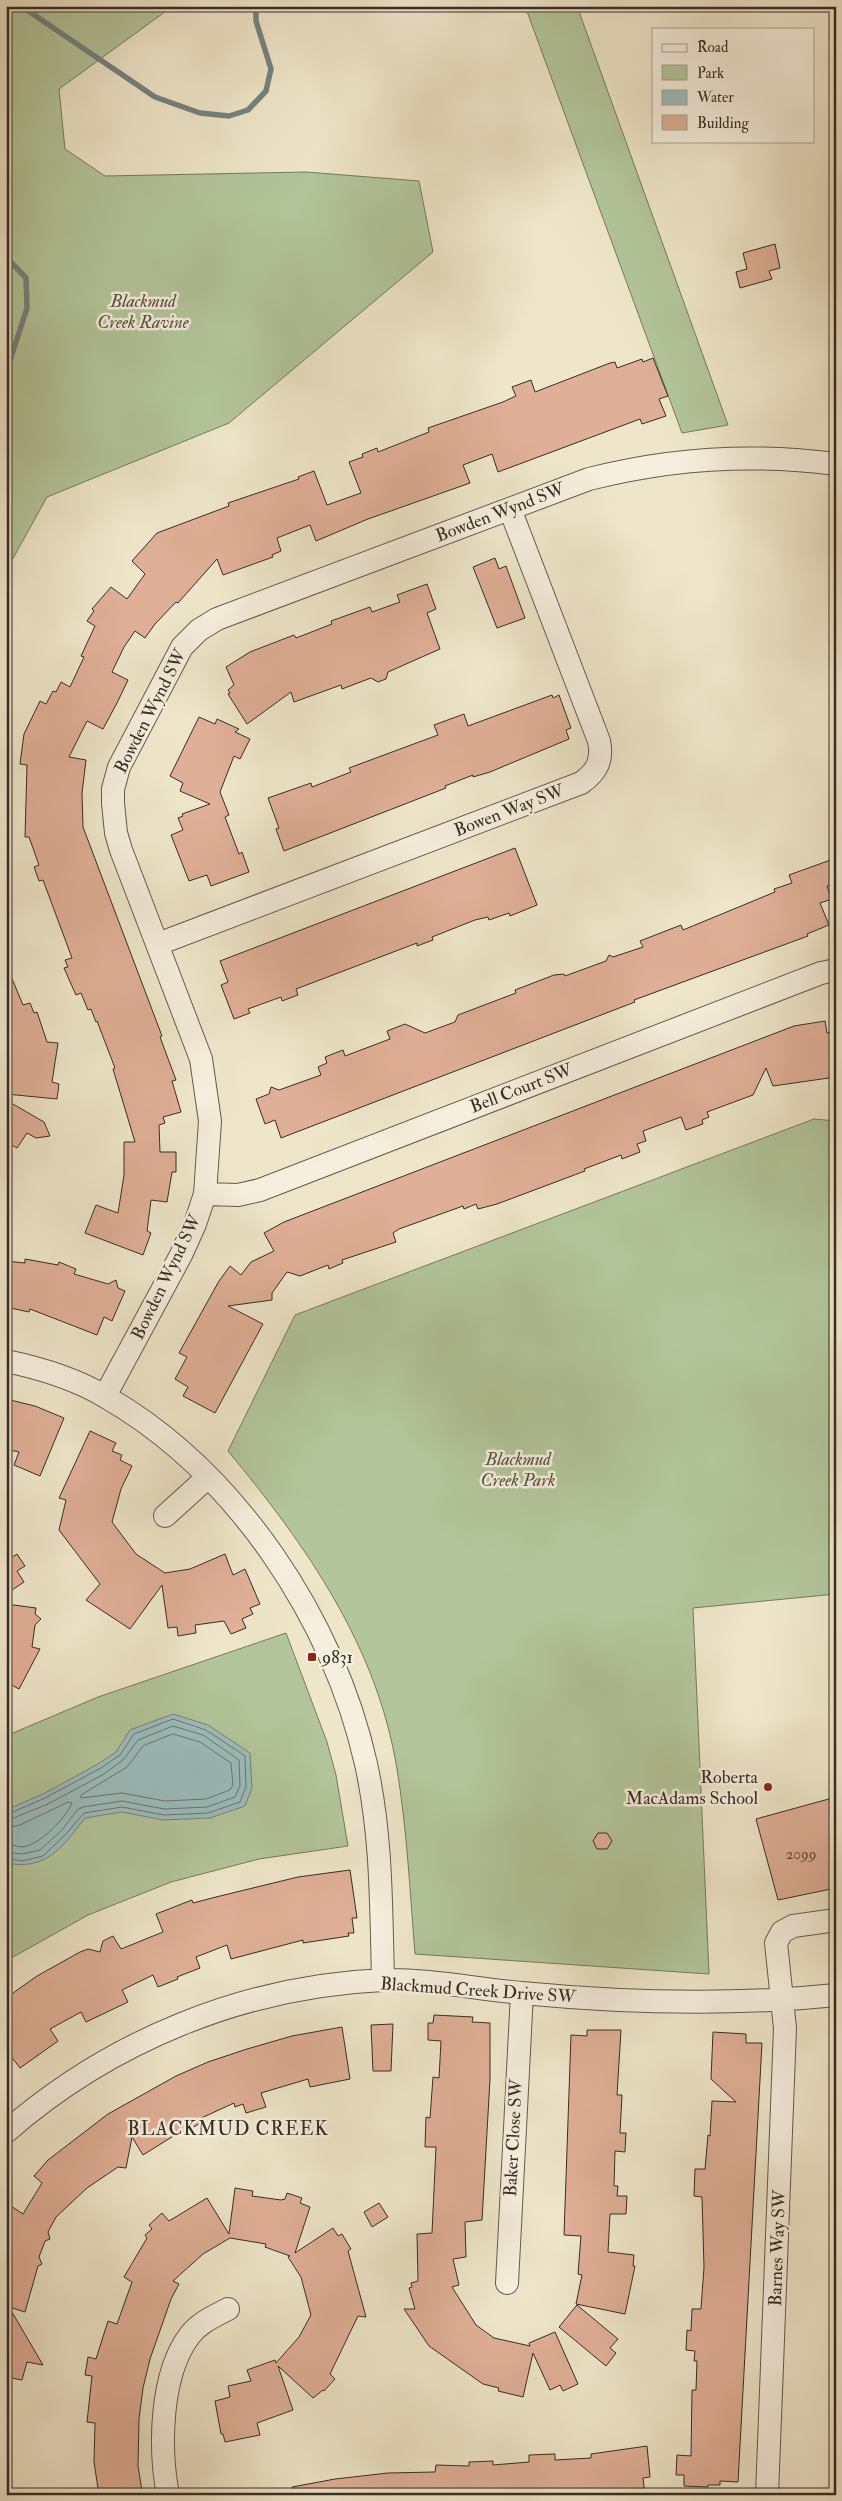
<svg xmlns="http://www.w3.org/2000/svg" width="842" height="2501" viewBox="0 0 842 2501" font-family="'IM FELL Double Pica',serif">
<rect width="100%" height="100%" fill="#efe6ca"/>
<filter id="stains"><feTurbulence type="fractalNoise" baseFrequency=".004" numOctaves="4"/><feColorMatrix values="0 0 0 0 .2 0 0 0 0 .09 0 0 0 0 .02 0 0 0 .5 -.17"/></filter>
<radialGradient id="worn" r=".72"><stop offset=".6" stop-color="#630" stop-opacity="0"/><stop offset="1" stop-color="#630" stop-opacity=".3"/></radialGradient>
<path fill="#b3c69b" stroke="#757a60" d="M6,6H173L59,89L65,149L105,176L306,172L419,181L433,252L229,423L47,497L6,571Z
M525,6H577L728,425L682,433Z
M814,1119L836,1121V1594L693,1608L709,1974L415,1954C410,1892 407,1830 397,1769C377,1646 306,1545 228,1451L295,1315Z
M286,1633L327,1742L336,1775L348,1846L259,1859L171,1882L88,1915L6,1961V1736L98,1697Z"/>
<path fill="#9cbebf" stroke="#748481" d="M173,1714L208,1725L250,1753L252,1788L245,1806L210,1818L163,1820L122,1812L85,1818C62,1847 47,1871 6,1863V1810L43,1794L98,1764L116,1752L130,1730Z"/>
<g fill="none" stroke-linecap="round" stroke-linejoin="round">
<path stroke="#6a7672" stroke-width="1" d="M173,1734L200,1742L231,1763L233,1785L230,1790L206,1799L165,1801L122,1793L81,1798V1795L127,1767L143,1746Z
M6,1815L45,1798L101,1768L120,1755L134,1734L173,1719L206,1730L245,1756L246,1787L240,1802L208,1813L164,1815L122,1807L84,1813L66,1834L43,1856L22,1861L6,1858
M6,1821L48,1804L104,1774L123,1760L138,1740L173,1726L203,1735L239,1760L240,1786L235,1797L207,1807L164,1809L122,1801L83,1807L77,1810L62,1830L40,1850L22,1854L6,1852
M6,1828L20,1825L68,1802L72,1803C66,1818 39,1846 22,1847C17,1847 12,1844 6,1844"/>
<path stroke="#748481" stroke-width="5.5" d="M21,6L155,97L200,113L229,116L248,110L266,91L271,69L256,21V6
M6,257L26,278L27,308L6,373"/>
</g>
<path fill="#e0af97" stroke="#372d25" d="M775,244L780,268L769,271L772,279L740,288L736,272L747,269L743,253Z
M653,358L668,396L659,399L666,416L642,424L640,419L498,472L492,454L463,465L470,483L368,519L316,541L310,525L277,538L281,551L272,555L273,557L223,575L217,559L178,603L176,602L155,624L145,638L135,631L124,647L112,672L128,680L118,701L103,729L87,721L69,757L86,760L82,793L83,827L162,1036L160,1037L176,1080L172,1081L181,1112L163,1117L165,1123L159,1125L160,1152H176V1172H172L167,1202L151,1200L147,1231L151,1233L143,1255L85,1233L96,1205L118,1213L124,1175V1142H135L113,1069L115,1068L97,1021L96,1022L91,1009L88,1010L81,993L76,995L64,968L68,967L65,960L72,958L43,880L39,881L34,867L39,865L29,837H25L27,765L20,764L24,734L40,701L46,704L53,691L56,692L61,682L70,687L84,657L81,656L95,626L87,621L94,611L92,609L111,587L127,599L145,574L132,561L157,533L229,506L228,503L299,479L298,477L314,471L327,505L361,493L349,462L363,457L362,454L377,448L378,452L429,432L428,428L503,402L516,396L512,387L531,380L535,392L610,363L615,362L617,368L642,359L643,362Z
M495,558L499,569L506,566L525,618L497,628L473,567Z
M427,584L436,609L427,613L440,649L388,672L386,679L378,682L371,678L342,689L341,685L294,702L291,692L247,724L228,694L230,693L228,690L234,685L226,667L250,652L294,635L296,638L332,624L331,621L370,607L372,612L400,602L397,595Z
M552,695L553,698L559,695L571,728L566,730L569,739L490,772L473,777V775L445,786L446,788L284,851L276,829L279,828L268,798L311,783L312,787L351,772L349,768L438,735L434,725L464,714L468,726Z
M199,717L215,724L217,719L239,729L235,732L250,739L240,759L234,756L220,792L229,815L225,817L239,854L242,852L249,872L211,886L207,875L189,881L171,835L183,830L178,818L183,816L182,814L210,804L180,791L183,783L170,776Z
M515,848L537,905L510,916L509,913L489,920L488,917L475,920L432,937L433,940L417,946V943L296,989L298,995L282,1001L281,997L248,1009L250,1013L234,1019L221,985L228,982L220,961Z
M836,858V885L827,886L832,899L820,903L829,925L807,934L808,936L634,1000L635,1002L281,1138L275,1120L265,1124L256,1099L269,1094L271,1087L279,1090L321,1075L318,1067L327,1063L325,1057L343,1050L345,1056L390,1039L387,1031L405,1024L425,1033L455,1022L458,1015L516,993L515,990L554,975L564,974L565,976L606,961L609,955L613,957L643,947L640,941L681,925L683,930L775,892L774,889L792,883L789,875Z
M6,964L23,1005L30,1003L34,1013L37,1012L47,1042L58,1043L52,1082L59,1084L57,1099L6,1094Z
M825,1021L827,1033L833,1032L836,1077L773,1086L766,1068L753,1095L707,1112L709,1117L702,1120L703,1124L686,1130L681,1117L643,1131L646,1141L637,1144L640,1152L622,1159L621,1155L584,1169L585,1171L497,1204L478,1209L476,1204L464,1209L463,1206L399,1229L393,1233L396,1242L342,1260L343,1263L329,1269L328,1265L300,1276L287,1272L272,1293V1300L228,1306L263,1324L215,1413L183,1396L188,1387L175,1379L187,1357L179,1353L219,1281L230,1266L241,1275L251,1262L274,1251L264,1233L284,1222L794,1026Z
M6,1100L44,1122L50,1136L36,1138L27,1133L17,1148L6,1142Z
M25,1259L58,1265L59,1262L76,1269L74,1274L108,1284L116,1280L118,1288L125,1291L112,1321L104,1317L97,1335L30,1309L29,1312L6,1307V1261L25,1263Z
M6,1399L35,1406L64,1418L40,1476L14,1465L19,1452L6,1449Z
M90,1431L116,1443L112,1451L122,1455L120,1460L132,1466L121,1489L112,1522L136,1554L165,1573L190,1569L225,1554L233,1575L245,1569L260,1604L250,1608L253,1614L242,1619L246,1628L231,1634L224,1621L195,1625L196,1633L178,1636L177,1627L168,1628L162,1585L130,1629L86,1600L100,1584L59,1530L66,1500L59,1498Z
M17,1554L25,1566L17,1571L24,1582L6,1594V1555L9,1559Z
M6,1604L36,1608L35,1614L41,1619L35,1625L32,1647L40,1649L19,1689L6,1682Z
M836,1797V1888L778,1900L756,1819Z
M598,1833H607L612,1841L607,1849H597L593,1841Z
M350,1870L357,1918H352L354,1933H348L349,1936L303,1943V1940L231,1959L227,1945L196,1957L200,1968L177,1977L178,1979L158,1987L153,1975L122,1990L128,2002L86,2022L81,2012L50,2029L58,2041L20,2068L6,2050V1998L37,1976L80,1952L88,1949L100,1952L103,1941L113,1936L121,1949L163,1932L156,1914L192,1900L193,1903L216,1897L298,1877Z
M434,2015L473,2017L472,2022L490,2023V2079L482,2220L465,2222L466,2257L453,2259L459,2285L452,2287L476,2325L494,2338L530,2346L529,2343L555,2332L578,2384L563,2391L560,2385L550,2390L533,2353L523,2397L498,2391L499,2388L483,2384L429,2346L404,2309H415L409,2288L412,2287L411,2283L418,2281L417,2234L432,2233L436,2147H425L426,2117L430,2118L433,2077L439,2078L441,2041L428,2040V2023H433Z
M393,2024L391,2071H373L371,2025Z
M342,2027L350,2079L310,2087L308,2079L261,2093L266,2107L246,2113L243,2104L235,2107L234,2103L197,2120L199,2124L184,2132L183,2130L143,2155L132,2137L126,2168L118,2167L87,2188L56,2217L48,2232L50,2239L45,2241L39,2257L42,2264L38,2266L25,2312L9,2307L43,2365L27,2362L22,2380L6,2377V2215L11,2206L23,2214L42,2183L34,2176L48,2160L108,2114L176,2076L208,2062L247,2049L292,2036Z
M587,2030H621L617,2095H622L620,2133H626L625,2152L615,2151L614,2186H618L617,2196H627L626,2214H610L608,2252L634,2255L633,2266H635L625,2314L576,2304L582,2275L578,2274L581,2236L564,2235L571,2035L587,2036Z
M713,2032L746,2034V2043H762L738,2482L720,2481V2485H708V2487L684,2486V2475H676L677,2455L691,2456L692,2390H696L697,2361H694L695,2351L686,2350L687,2330L691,2331L692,2309H701L704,2267L702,2197L694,2196L695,2169H705L708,2135L710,2136L712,2101L736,2102L711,2079Z
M235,2188L253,2191L252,2196L281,2200L285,2199L287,2193L302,2198L300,2203L310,2207L295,2253L333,2228L338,2236L342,2234L351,2249L348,2251L366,2317L358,2316L330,2374L335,2379L324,2391L323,2390L313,2398L278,2366L293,2410L257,2423L260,2435L225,2442L223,2434H221L215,2401L230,2397L228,2386L251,2381L247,2370L275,2360L276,2363L299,2337L311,2315L301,2277L288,2257L290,2256L265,2247L266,2244L230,2238L203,2254L173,2281L179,2284L171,2299L150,2359L143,2388L139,2419L138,2466L142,2491L125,2495H99L94,2462L95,2423L87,2422L92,2376L85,2375L88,2357L96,2359L108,2321L117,2324L132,2282L124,2277L147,2238L145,2235L152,2229L149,2225L162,2213L169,2221L207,2198L229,2234Z
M379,2203L388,2217L372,2227L364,2212Z
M577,2305L618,2339L610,2348L616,2353L606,2366L559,2327Z
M647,2446L650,2477L643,2478L645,2495H293L292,2487L335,2479L388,2473L435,2472L436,2465L469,2466V2462L493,2461V2465L529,2462V2455L555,2454V2460L591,2458V2454Z"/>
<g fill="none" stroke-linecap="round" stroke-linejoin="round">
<defs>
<path id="minor" d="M158,944L581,783C597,772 603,760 599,741L510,509
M205,1194L238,1195L260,1190L821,973L836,970
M6,1361C40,1368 76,1379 106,1397C236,1472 334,1620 366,1764C382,1836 381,1908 383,1980
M105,1396L181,1255L195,1224L205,1194L210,1121L201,1059L121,850L116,833L113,803V789L119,767L182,647L199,630L217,619L589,479C671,458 752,453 836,464
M165,1516L208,1477
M6,2132C110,2041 244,1986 383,1980C430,1979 476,1989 522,1993C627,2003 731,2006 836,1995
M507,2283L522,1993
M168,2495C159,2448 160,2374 190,2335C200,2322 215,2316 228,2309
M767,2495L785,2028L776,1943L782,1932L793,1926L836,1920"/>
</defs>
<use href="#minor" stroke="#655b4e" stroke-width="24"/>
<use href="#minor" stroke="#f5efdd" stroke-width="22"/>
</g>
<g fill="#8f2418" stroke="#f5efdd" stroke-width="2">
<rect x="307" y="1652" width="10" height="10" rx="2.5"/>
<circle cx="768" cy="1787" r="5"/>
</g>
<g text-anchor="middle" stroke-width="5" stroke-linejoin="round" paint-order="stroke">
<g font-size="15" fill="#614e42">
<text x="801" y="1859">2099</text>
</g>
<g font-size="18" font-style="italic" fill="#565342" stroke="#f5efdd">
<text x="143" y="307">Blackmud<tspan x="143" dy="21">Creek Ravine</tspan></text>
<text x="518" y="1465">Blackmud<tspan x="518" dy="21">Creek Park</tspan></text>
</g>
<g font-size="18" fill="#372d25" stroke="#f5efdd">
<text transform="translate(500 512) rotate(-21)" y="6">Bowden Wynd SW</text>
<text transform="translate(150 711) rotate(-63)" y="6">Bowden Wynd SW</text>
<text transform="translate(509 810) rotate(-21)" y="6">Bowen Way SW</text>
<text transform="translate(521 1088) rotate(-21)" y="6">Bell Court SW</text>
<text transform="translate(166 1277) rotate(-64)" y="6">Bowden Wynd SW</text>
<text transform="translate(478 1990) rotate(4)" y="6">Blackmud Creek Drive SW</text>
<text transform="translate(513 2138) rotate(-87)" y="6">Baker Close SW</text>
<text transform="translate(777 2248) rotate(-88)" y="6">Barnes Way SW</text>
</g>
<g font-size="18" fill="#372d25" stroke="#f5efdd" text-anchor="start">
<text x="322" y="1663">9831</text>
<text x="758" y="1783" text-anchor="end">Roberta<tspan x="758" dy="21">MacAdams School</tspan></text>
</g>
<g font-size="19" letter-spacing="1" fill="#372d25" stroke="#f5efdd">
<text x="228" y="2135">BLACKMUD CREEK</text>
</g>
</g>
<rect width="842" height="2501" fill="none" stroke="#efe6ca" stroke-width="25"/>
<rect x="8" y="8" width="827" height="2486" fill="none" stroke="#372d25" stroke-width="2.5"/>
<rect x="12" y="12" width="817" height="2476" fill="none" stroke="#372d25"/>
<rect x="652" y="28" width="162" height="115" fill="#f5efdd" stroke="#a9a193"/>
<rect x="662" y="44" width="25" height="8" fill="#f5efdd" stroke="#a9a193"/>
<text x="697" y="52" font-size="15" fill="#372d25">Road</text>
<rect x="662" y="65" width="25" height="15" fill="#b3c69b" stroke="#a9a193"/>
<text x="697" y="78" font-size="15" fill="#372d25">Park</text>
<rect x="662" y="90" width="25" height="15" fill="#9cbebf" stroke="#a9a193"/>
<text x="697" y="102" font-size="15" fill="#372d25">Water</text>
<rect x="662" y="115" width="25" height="15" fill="#e0af97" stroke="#a9a193"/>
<text x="697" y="128" font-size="15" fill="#372d25">Building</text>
<rect width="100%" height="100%" filter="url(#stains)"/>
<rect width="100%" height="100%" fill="url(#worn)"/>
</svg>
